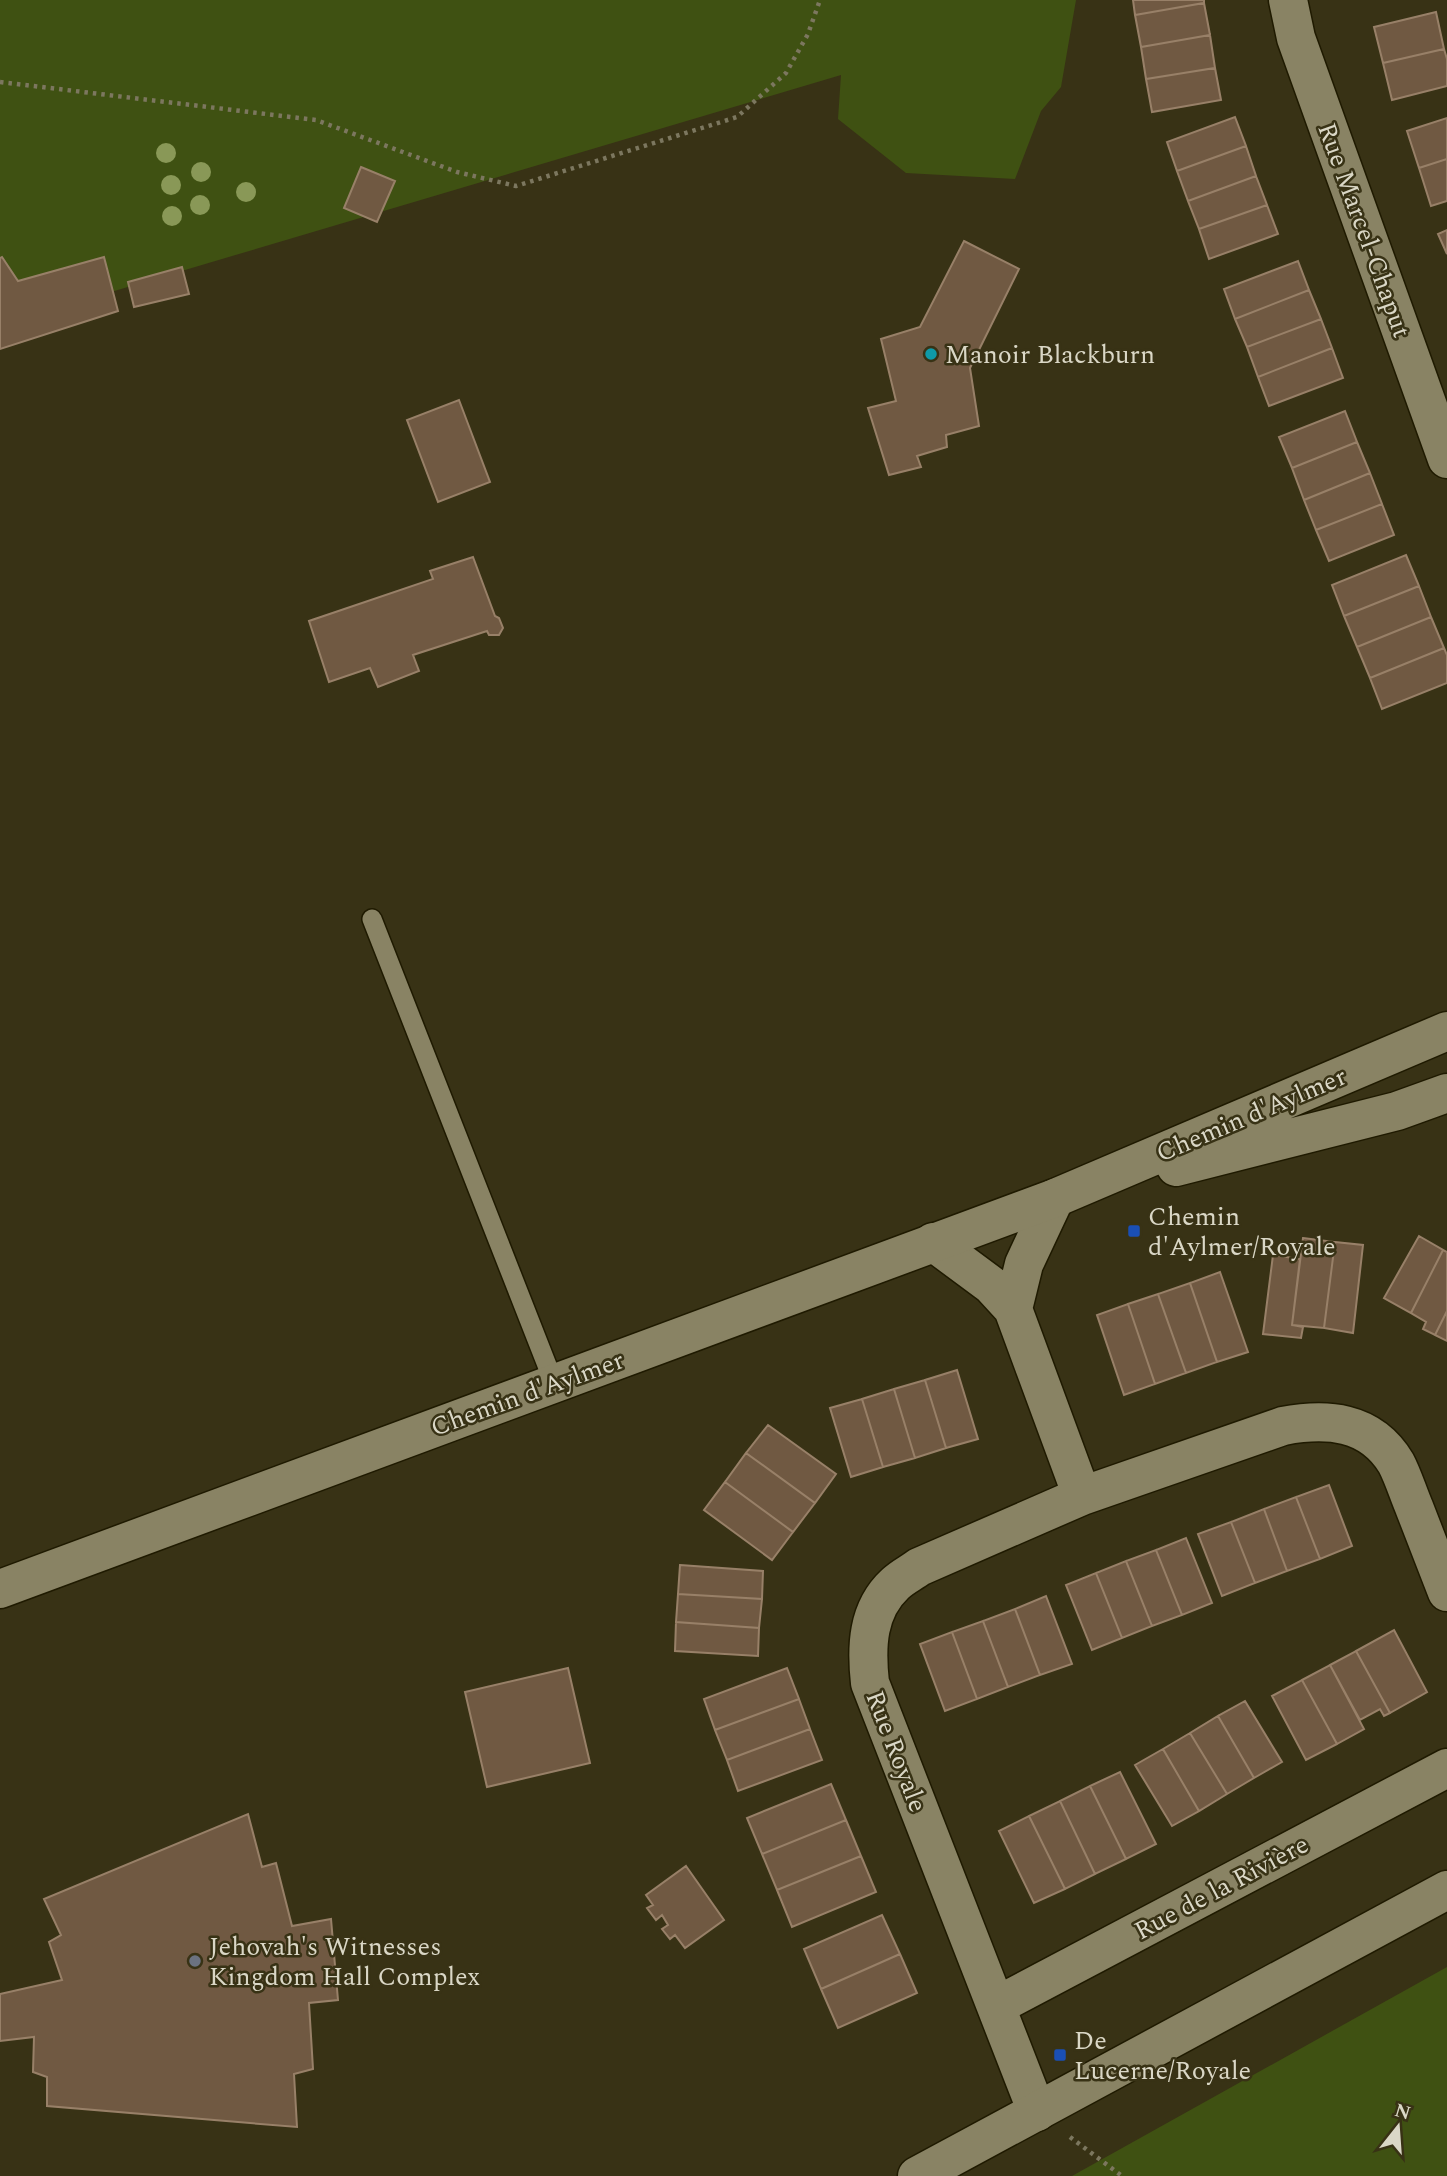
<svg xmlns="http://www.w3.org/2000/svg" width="1447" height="2176" viewBox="0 0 1447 2176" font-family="Spectral,serif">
<rect width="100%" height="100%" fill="#383215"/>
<path fill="#3f5112" d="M0,0H1076L1061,87L1041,111L1015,179L906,173L838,119L841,75L0,325Z
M1447,1967V2176H1072Z"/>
<path fill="#705942" stroke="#988068" stroke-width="2" d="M1133,0H1204V3L1135,15Z
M1204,3L1210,35L1141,47L1135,15Z
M1436,12L1444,49L1383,63L1374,27Z
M1210,35L1215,68L1146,79L1141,47Z
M1444,49L1447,59V86L1392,100L1383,63Z
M1215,68L1221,100L1152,112L1146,79Z
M1235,117L1246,146L1177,171L1167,142Z
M1447,118V159L1419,168L1407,131Z
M1246,146L1256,176L1188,201L1177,171Z
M1447,159V201L1431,206L1419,168Z
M361,167L395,181L377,222L344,208Z
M1256,176L1267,205L1199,229L1188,201Z
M1267,205L1278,234L1209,259L1199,229Z
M1447,230V254L1438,234Z
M964,241L1019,269L970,368L979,426L946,435L947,447L917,456L921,467L889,475L868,408L896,401L881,339L920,327Z
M2,257L18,281L104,257L118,311L0,349V258Z
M1298,261L1309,290L1235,319L1224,289Z
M182,267L189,294L134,307L128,282Z
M1309,290L1321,319L1247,347L1235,319Z
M1321,319L1332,348L1258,377L1247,347Z
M1332,348L1343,378L1269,406L1258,377Z
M459,400L490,482L438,502L407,420Z
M1345,411L1357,442L1292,468L1279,437Z
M1357,442L1370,473L1304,500L1292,468Z
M1370,473L1382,504L1316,530L1304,500Z
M1382,504L1394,535L1329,561L1316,530Z
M1406,555L1419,586L1344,616L1332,585Z
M473,557L495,616L499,618L503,628L499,635H489L487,631L413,655L419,671L378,687L370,668L329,682L309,621L433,579L430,571Z
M1419,586L1431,617L1357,647L1344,616Z
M1431,617L1444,648L1370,678L1357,647Z
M1444,648L1447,655V683L1382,709L1370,678Z
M1419,1236L1443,1250L1411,1313L1384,1298Z
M1303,1238L1335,1242L1324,1328L1292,1325Z
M1335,1242L1363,1245L1353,1333L1324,1328Z
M1443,1250L1447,1252V1311L1435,1335L1423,1329L1426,1322L1411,1313Z
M1273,1255L1300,1259L1292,1325L1303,1327L1301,1338L1263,1334Z
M1220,1272L1248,1352L1217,1362L1190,1283Z
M1190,1283L1217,1362L1186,1373L1158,1294Z
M1158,1294L1186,1373L1155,1384L1128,1304Z
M1128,1304L1155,1384L1124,1395L1097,1315Z
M1447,1311V1341L1435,1335Z
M957,1370L978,1439L946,1448L925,1380Z
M925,1380L946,1448L915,1458L894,1389Z
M894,1389L915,1458L883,1467L862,1399Z
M862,1399L883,1467L851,1477L830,1408Z
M768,1425L836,1474L815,1503L746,1453Z
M746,1453L815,1503L793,1532L725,1482Z
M725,1482L793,1532L772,1560L704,1510Z
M1329,1485L1352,1546L1320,1559L1296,1497Z
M1296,1497L1320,1559L1287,1571L1264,1509Z
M1264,1509L1287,1571L1255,1583L1231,1522Z
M1231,1522L1255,1583L1222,1596L1198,1534Z
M1186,1538L1212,1603L1182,1615L1156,1550Z
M1156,1550L1182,1615L1152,1626L1126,1561Z
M1126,1561L1152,1626L1122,1638L1096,1573Z
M680,1565L763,1571L762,1599L678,1594Z
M1096,1573L1122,1638L1092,1650L1066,1585Z
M678,1594L762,1599L759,1628L676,1622Z
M1046,1596L1072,1664L1040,1675L1015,1609Z
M1015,1609L1040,1675L1008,1687L983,1621Z
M983,1621L1008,1687L977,1699L952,1632Z
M676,1622L759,1628L758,1656L675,1651Z
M1394,1630L1427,1692L1390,1713L1356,1651Z
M952,1632L977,1699L945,1711L920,1644Z
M1356,1651L1390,1713L1384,1716L1380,1709L1360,1720L1330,1665Z
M1330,1665L1364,1729L1337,1744L1302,1680Z
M568,1668L590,1763L487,1787L465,1692Z
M787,1668L799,1699L715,1730L704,1699Z
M1302,1680L1337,1744L1306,1760L1272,1696Z
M799,1699L810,1729L727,1760L715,1730Z
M1245,1701L1282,1762L1254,1778L1218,1716Z
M1218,1716L1254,1778L1227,1794L1190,1733Z
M810,1729L822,1760L738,1791L727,1760Z
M1190,1733L1227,1794L1199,1811L1163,1749Z
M1163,1749L1199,1811L1172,1826L1135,1765Z
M1120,1772L1156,1844L1126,1859L1090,1786Z
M831,1784L846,1820L762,1854L747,1818Z
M1090,1786L1126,1859L1095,1874L1060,1801Z
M1060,1801L1095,1874L1065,1889L1029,1816Z
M248,1814L262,1867L276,1863L292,1926L331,1919L338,2000L309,2003L313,2069L294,2074L297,2127L47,2106V2077L33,2072L34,2037L0,2041V1994L62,1980L49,1942L61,1935L44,1899Z
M1029,1816L1065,1889L1034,1903L999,1831Z
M846,1820L861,1856L777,1890L762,1854Z
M861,1856L876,1892L792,1927L777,1890Z
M686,1866L724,1920L685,1948L675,1935L670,1939L662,1929L668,1925L662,1915L656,1920L647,1908L653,1905L646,1895Z
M882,1915L900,1954L821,1989L804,1949Z
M900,1954L917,1993L838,2028L821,1989Z"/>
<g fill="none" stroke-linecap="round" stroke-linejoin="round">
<defs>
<path id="service" d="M372,919L554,1383"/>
<path id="minor" d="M1288,0L1296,38L1447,459
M933,1242L991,1285L1013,1309L1082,1496
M1013,1309L1024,1264L1055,1198
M996,2006L1447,1768
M1037,2112L870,1683C866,1647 867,1610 895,1584C902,1577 911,1573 919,1567L1082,1496L1283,1426C1326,1418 1370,1420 1396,1463C1403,1476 1408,1493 1414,1507C1425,1536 1436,1564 1447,1592"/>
<path id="tertiary" d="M917,2176L1447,1890"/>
<path id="secondary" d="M1176,1167L1397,1111L1447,1093
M0,1589L1055,1198L1447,1031"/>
</defs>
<use href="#service" stroke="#1f1a00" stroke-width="22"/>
<use href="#minor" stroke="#1f1a00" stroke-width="41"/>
<use href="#tertiary" stroke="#1f1a00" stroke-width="41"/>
<use href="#secondary" stroke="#1f1a00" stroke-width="41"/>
<path stroke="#7c775f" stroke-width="4.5" stroke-dasharray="3.5 5" stroke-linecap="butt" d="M0,82L316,120L457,172L516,186L737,117L786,73L808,34L820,0
M1070,2137L1122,2176"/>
<use href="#service" stroke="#898364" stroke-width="19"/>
<use href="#minor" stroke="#898364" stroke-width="38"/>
<use href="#tertiary" stroke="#898364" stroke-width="38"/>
<use href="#secondary" stroke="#898364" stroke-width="38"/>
</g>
<g fill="#899857">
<circle cx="166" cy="153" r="10"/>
<circle cx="201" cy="172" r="10"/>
<circle cx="171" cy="185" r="10"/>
<circle cx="246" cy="192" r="10"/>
<circle cx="200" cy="205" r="10"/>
<circle cx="172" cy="216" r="10"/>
</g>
<circle fill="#0f9aa8" stroke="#383215" stroke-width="2.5" cx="931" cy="354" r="7"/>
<g fill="#1a4fb4" stroke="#383215" stroke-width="2.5">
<rect x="1127" y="1224" width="14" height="14" rx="3.5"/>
<rect x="1053" y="2048" width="14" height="14" rx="3.5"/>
</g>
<circle fill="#6b7280" stroke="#383215" stroke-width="2.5" cx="195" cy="1961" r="7"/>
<g text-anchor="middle" stroke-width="5" stroke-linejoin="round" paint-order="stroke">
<g font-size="26" fill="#dad7c6" stroke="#383215">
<text transform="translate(1365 230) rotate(70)" y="9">Rue Marcel-Chaput</text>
<text transform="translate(1251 1114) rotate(-23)" y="9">Chemin d'Aylmer</text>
<text transform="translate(527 1393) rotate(-20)" y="9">Chemin d'Aylmer</text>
<text transform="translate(897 1751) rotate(69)" y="9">Rue Royale</text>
<text transform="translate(1221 1887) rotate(-28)" y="9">Rue de la Rivière</text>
</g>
<g font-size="26" fill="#dad7c6" stroke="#383215" text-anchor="start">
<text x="945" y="363">Manoir Blackburn</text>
<text x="1148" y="1225">Chemin<tspan x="1148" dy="30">d'Aylmer/Royale</tspan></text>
<text x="209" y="1955">Jehovah's Witnesses<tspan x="209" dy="30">Kingdom Hall Complex</tspan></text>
<text x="1074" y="2049">De<tspan x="1074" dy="30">Lucerne/Royale</tspan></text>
</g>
</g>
<g transform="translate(1398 2127) rotate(17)" stroke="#383215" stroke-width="5" paint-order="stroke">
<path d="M0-5L12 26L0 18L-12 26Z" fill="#dad7c6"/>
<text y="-10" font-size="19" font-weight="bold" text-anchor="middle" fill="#dad7c6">N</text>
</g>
</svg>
